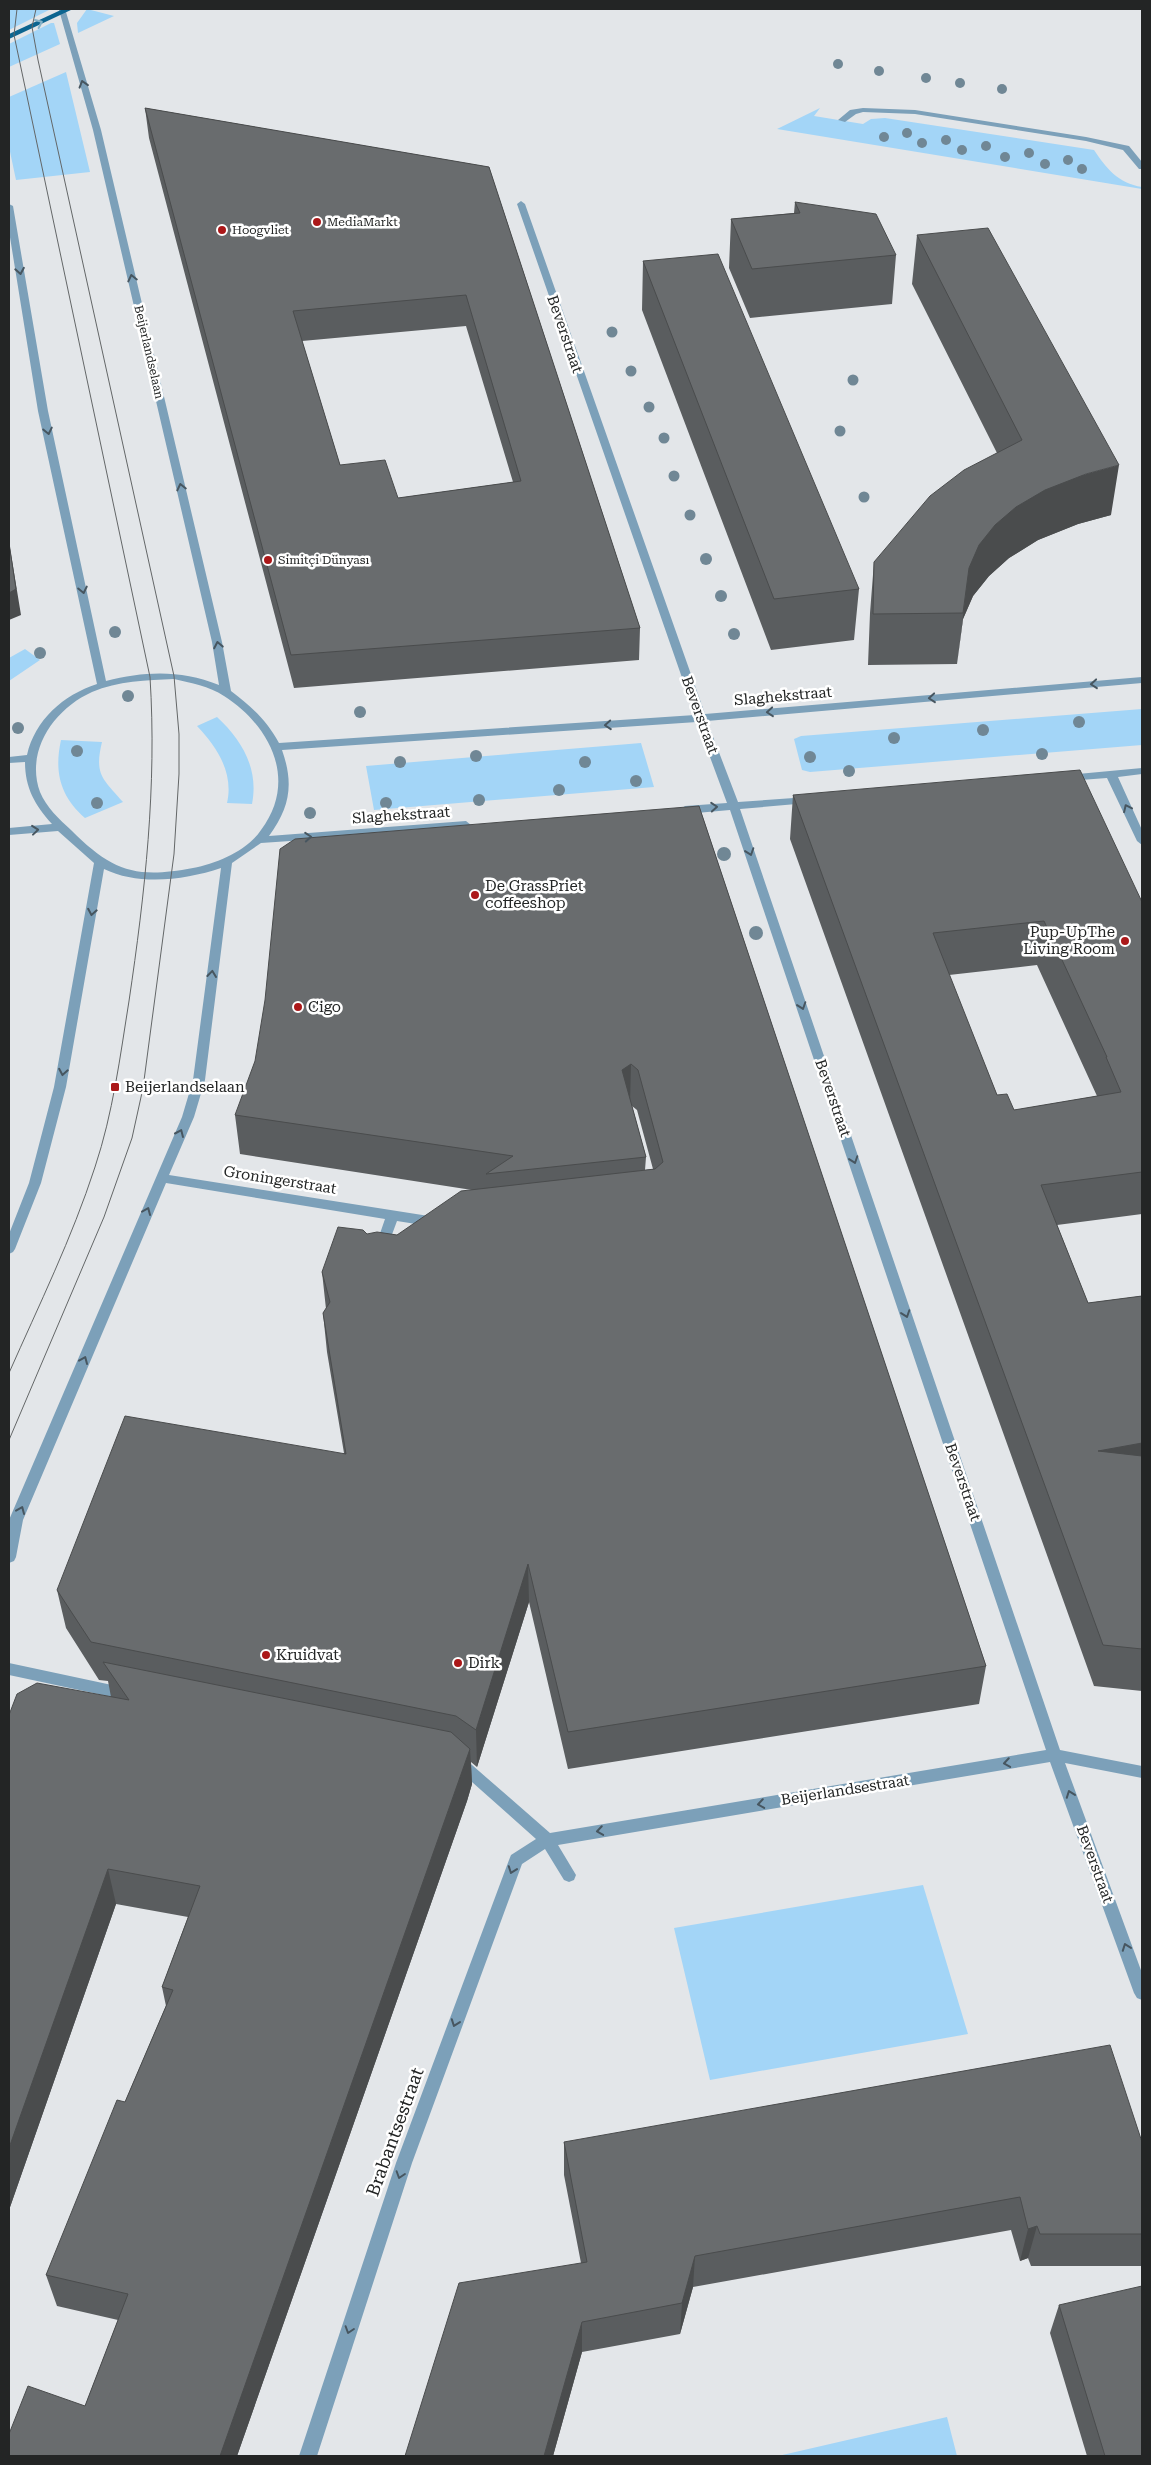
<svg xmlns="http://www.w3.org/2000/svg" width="1151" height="2465" viewBox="0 0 1151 2465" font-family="'Roboto Serif',serif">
<rect width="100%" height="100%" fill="#e3e6e9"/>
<path fill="#a3d5f7" d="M9,9H51L9,30Z
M87,9L114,16L78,33L77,23Z
M51,23H54L60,44L9,67V44Z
M66,72L90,172L16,180L9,147V97Z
M820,108L814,116L863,124L871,119L885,118L1094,150C1107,169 1118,183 1142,187V189L777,129Z
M25,649L40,660L9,681V658Z
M1142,709V745L810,772L802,770L794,739L801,736Z
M217,717C242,740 259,769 252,804L227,803C234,773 217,747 197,726Z
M61,740L102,742C94,775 103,779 123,802L85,818C60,796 54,772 61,740Z
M641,743L654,787L374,810L366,766Z
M923,1885L968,2034L710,2080L674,1928Z
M947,2417L957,2456H778Z"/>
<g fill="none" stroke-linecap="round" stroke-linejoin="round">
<path fill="#7ca0b9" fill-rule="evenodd" d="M59,10L66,12L101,130L222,642L231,691C251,706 267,721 279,743L695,715L517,204L521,201L525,204L705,714L1142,677V683L707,721L738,802L808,797L813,800L808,803L740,809L1060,1750L1142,1766V1778L1065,1763L1142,1973V2000L1137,1998L1134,1993L1050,1762L558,1845L576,1875L574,1880L569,1882L564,1880L545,1849L522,1864L412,2163L317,2456H299L396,2163L509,1860L511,1855L536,1839L454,1766L452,1762L454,1758L459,1756L464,1758L550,1833L1046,1750L730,810L685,814L680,810L685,806L727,803L697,722L282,750C294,784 290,807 269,836L466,821L471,825L466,829L261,843L232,863L205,1080L194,1117L169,1175L435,1217L441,1222L435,1227L397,1221L387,1248L381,1253L375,1248L385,1219L166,1183L23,1520L16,1557L14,1561L9,1563V1520L182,1117L193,1080L221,868C185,880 139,886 104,869L66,1087L41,1183L15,1249L13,1252L9,1254V1234L29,1183L54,1087L94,863L58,831L9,835V828L52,824C35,805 25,788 25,762L9,763V757L27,755C35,720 63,695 97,684L38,411L9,231V204L13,206L48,411L106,681C146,671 181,670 219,685L212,642L93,130ZM174,679C191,683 209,686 224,696C271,726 298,781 261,830C247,851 217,863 193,868C135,879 112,871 71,830C60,820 46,807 40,792C25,751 54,709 92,692C118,681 147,680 174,679Z
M863,108L915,110L1086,137L1129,146L1142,162V169H1139L1123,150L1086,141L915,114L863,112L856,114L845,122L838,120L850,110Z
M1142,768V774L1118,777L1142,830V845L1137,841L1107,778L1067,781L1062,778L1067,775Z
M9,1663L126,1688L131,1690L133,1694L131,1698L126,1700L9,1675Z"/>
<path fill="#0c6590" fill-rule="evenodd" d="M63,9H73L9,39V34Z"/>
<path stroke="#636667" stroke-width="1" d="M9,1373C39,1305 72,1238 95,1167C113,1113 120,1057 129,1001C145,893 157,786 150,677L14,35L17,9
M9,1440L104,1217L132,1138L143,1088L174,854L179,774V734L174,676L38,60L32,27L36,9"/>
</g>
<g fill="#708795">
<circle cx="838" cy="64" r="5"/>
<circle cx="879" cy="71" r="5"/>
<circle cx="926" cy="78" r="5"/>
<circle cx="960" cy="83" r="5"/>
<circle cx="1002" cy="89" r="5"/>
<circle cx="907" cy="133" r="5"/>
<circle cx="884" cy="137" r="5"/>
<circle cx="946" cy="140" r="5"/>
<circle cx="922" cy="143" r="5"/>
<circle cx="986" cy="146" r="5"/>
<circle cx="962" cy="150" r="5"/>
<circle cx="1029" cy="153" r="5"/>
<circle cx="1005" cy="157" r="5"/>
<circle cx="1068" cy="160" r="5"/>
<circle cx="1045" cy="164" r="5"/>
<circle cx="1082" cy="169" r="5"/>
<circle cx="612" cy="332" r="5.5"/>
<circle cx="631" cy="371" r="5.5"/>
<circle cx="853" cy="380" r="5.5"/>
<circle cx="649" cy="407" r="5.5"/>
<circle cx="840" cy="431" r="5.5"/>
<circle cx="664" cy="438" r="5.5"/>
<circle cx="674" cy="476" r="5.5"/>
<circle cx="864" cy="497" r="5.5"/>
<circle cx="690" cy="515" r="5.5"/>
<circle cx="706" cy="559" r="6"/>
<circle cx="721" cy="596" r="6"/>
<circle cx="115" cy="632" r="6"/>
<circle cx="734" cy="634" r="6"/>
<circle cx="40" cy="653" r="6"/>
<circle cx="128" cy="696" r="6"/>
<circle cx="360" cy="712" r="6"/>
<circle cx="1079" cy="722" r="6"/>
<circle cx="18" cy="728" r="6"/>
<circle cx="983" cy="730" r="6"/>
<circle cx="894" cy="738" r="6"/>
<circle cx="77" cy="751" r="6"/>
<circle cx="1042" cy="754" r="6"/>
<circle cx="476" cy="756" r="6"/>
<circle cx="810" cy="757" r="6"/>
<circle cx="400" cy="762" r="6"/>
<circle cx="585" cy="762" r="6"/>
<circle cx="849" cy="771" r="6"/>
<circle cx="636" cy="781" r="6"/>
<circle cx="559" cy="790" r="6"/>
<circle cx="479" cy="800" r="6"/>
<circle cx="97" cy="803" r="6"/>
<circle cx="386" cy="803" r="6"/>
<circle cx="310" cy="813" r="6"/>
<circle cx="724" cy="854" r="7"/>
<circle cx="756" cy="933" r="7"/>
</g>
<path fill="#5a5d5f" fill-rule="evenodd" d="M145,108L489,167L640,628L639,660L294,688L149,138ZM466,326L513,482L398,498L340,465L302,341Z
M795,202L896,255L892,304L750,318L729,268L731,219L794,213Z
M917,235L1111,515L1078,524L1038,540L1009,558L989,576L973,596L963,619L957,664L868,665L870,613L874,562L997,453L912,284Z
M643,261L859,589L854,640L771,650L642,310Z
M793,795L1142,902V1214L1057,1225L1088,1303L1142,1296V1691L1094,1686L790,839ZM1037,965L1097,1096L1014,1110L997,1095L949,975Z
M699,806L986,1666L979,1704L568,1769L529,1602L477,1767L471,1762L472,1784L467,1801L237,2456H9L85,2406L118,2320L57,2306L46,2275L125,2102L166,2006L162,1987L188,1917L116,1904L9,2210V1715L111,1697L108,1681L99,1680L66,1628L57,1590L344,1453L327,1352L323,1313L326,1309L322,1272L367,1234L397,1235L472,1190L240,1154L235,1115ZM632,1106L637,1110L653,1169L645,1170L646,1157Z
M564,2142H1142V2266H1031L1028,2258L1020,2261L1011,2230L693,2287L680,2334L582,2352L553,2456H405L581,2263L564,2175Z
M1059,2305L1142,2456H1087L1050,2333Z"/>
<path fill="#4a4c4d" d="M1119,465L1111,515L1078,524L1038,540L1009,558L989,576L973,596L963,619L957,664L969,568L979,545L995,525L1016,507L1045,490L1086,474Z
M9,542L21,615L9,620Z
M9,975L10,982L9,989Z
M631,1064L630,1104L622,1070Z
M1142,1443V1483L1098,1451Z
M528,1564L529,1602L477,1767L476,1730Z
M470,1749L472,1784L467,1801L237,2456H220Z
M108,1869L116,1904L9,2210V2148Z
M1037,2226L1028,2258L1020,2261L1028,2229Z
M695,2256L693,2287L680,2334L682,2303Z
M582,2322V2352L553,2456H544Z"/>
<path fill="#696c6e" stroke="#4a4c4d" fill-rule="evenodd" d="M145,108L489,167L640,628L291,655ZM466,295L521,481L398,498L385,460L340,465L293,311Z
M795,202L876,214L896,255L752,269L731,219L800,213Z
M988,228L1119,465L1086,474L1045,490L1016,507L995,525L979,545L969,568L963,613L873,614L874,562L930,496L964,470L1022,440L917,235Z
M718,254L859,589L774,599L643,261Z
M9,543L16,589L9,593Z
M1080,770L1142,902V1172L1041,1185L1088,1303L1142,1296V1443L1098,1451L1142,1456V1649L1103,1645L793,795ZM1044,921L1107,1057H1106L1121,1092L1014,1110L1007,1094L997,1095L933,933Z
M699,806L986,1666L568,1732L528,1564L476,1730L456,1716L91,1642L57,1590L125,1416L346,1454L323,1313L330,1302L322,1272L338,1227L363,1230L367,1234L377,1232L397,1235L461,1191L655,1169L663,1162L638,1070L631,1064L622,1070L646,1157L486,1174L513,1156L235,1115L255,1061L265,1000L280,849L295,839Z
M103,1662L451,1732L470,1749L220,2456H9V2434L28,2386L85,2406L128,2294L46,2275L117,2100L125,2102L173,1990L162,1987L200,1886L108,1869L9,2148V1715L17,1694L37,1683L129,1700Z
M1110,2045L1142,2142V2234H1040L1037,2226L1028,2229L1020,2197L695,2256L682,2303L582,2322L544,2456H405L459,2283L587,2262L564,2142Z
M1142,2286V2456H1105L1059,2305Z"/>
<defs><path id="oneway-chevron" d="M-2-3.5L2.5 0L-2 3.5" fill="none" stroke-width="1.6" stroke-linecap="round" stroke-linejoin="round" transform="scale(1.25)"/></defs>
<use stroke="#86b2c8" href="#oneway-chevron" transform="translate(39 23) rotate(-25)"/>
<g stroke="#475660">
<use href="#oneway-chevron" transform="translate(83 84) rotate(-107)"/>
<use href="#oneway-chevron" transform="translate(20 271) rotate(80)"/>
<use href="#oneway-chevron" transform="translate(132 278) rotate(-103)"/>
<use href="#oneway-chevron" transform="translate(48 431) rotate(78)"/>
<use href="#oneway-chevron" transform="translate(181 487) rotate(-103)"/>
<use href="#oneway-chevron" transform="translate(83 590) rotate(78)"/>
<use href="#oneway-chevron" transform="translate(218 645) rotate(-101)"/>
<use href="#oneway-chevron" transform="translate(1094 684) rotate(175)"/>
<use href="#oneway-chevron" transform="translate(932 698) rotate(175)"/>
<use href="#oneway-chevron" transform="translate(770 712) rotate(175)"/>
<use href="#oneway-chevron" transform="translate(608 725) rotate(176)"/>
<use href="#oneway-chevron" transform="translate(714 807) rotate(-4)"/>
<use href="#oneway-chevron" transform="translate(1127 808) rotate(-115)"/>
<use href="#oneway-chevron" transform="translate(35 830) rotate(-6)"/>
<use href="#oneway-chevron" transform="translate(308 837) rotate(-4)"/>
<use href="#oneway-chevron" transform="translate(750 852) rotate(71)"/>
<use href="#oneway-chevron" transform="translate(92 912) rotate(100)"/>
<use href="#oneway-chevron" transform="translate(212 974) rotate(-83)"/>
<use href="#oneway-chevron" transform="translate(802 1006) rotate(71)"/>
<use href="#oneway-chevron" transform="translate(63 1072) rotate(100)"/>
<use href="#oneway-chevron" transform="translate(180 1133) rotate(-66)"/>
<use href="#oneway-chevron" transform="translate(854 1160) rotate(71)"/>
<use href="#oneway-chevron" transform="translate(147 1211) rotate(-67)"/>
<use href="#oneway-chevron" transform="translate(906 1314) rotate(71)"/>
<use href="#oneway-chevron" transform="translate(84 1360) rotate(-67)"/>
<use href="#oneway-chevron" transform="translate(21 1510) rotate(-67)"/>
<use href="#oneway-chevron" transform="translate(1007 1763) rotate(171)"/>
<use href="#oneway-chevron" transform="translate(1070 1794) rotate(-110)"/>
<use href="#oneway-chevron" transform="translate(761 1804) rotate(171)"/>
<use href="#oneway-chevron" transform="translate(600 1831) rotate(171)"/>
<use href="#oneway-chevron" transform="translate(512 1870) rotate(110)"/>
<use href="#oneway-chevron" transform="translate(1126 1947) rotate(-110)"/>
<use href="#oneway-chevron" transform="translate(455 2023) rotate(110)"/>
<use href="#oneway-chevron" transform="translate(400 2175) rotate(108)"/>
<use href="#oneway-chevron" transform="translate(349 2330) rotate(108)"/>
</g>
<g fill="#ab1819" stroke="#fff" stroke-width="2">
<circle cx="317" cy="222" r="5"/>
<circle cx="222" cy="230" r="5"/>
<circle cx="268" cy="560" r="5"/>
<circle cx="475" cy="895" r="5"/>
<circle cx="1125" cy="941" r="5"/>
<circle cx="298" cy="1007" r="5"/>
<rect x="110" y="1082" width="10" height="10" rx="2.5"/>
<circle cx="266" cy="1655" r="5"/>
<circle cx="458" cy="1663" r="5"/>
</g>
<g text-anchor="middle" stroke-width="5" stroke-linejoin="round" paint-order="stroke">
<g font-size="12" fill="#232525" stroke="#fff" text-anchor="start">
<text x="327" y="226">MediaMarkt</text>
<text x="232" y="234">Hoogvliet</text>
<text x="278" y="564">Simitçi Dünyası</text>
</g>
<g font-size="12" fill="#232525" stroke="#fff">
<text transform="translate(149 352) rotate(77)" y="4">Beijerlandselaan</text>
</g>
<g font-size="15" fill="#232525" stroke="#fff">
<text transform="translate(565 334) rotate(71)" y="5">Beverstraat</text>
<text transform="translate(783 696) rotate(-5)" y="5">Slaghekstraat</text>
<text transform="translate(700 715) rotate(70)" y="5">Beverstraat</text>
<text transform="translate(401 815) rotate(-4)" y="5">Slaghekstraat</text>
<text transform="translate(833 1098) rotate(71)" y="5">Beverstraat</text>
<text transform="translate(280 1180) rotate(9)" y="5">Groningerstraat</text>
<text transform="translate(963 1482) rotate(71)" y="5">Beverstraat</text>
<text transform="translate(845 1790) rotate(-9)" y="5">Beijerlandsestraat</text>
<text transform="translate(1095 1864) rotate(70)" y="5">Beverstraat</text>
</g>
<g font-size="15" fill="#232525" stroke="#fff" text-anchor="start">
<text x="485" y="891">De GrassPriet<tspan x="485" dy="17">coffeeshop</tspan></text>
<text x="1115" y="937" text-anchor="end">Pup-UpThe<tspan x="1115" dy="17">Living Room</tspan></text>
<text x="308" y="1012">Cigo</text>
<text x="125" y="1092">Beijerlandselaan</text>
<text x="276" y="1660">Kruidvat</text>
<text x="468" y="1668">Dirk</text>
</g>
<g font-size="18" fill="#232525" stroke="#fff">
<text transform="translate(395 2132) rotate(-70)" y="6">Brabantsestraat</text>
</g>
</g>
<rect width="1151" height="2465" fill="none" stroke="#232525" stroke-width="20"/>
</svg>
